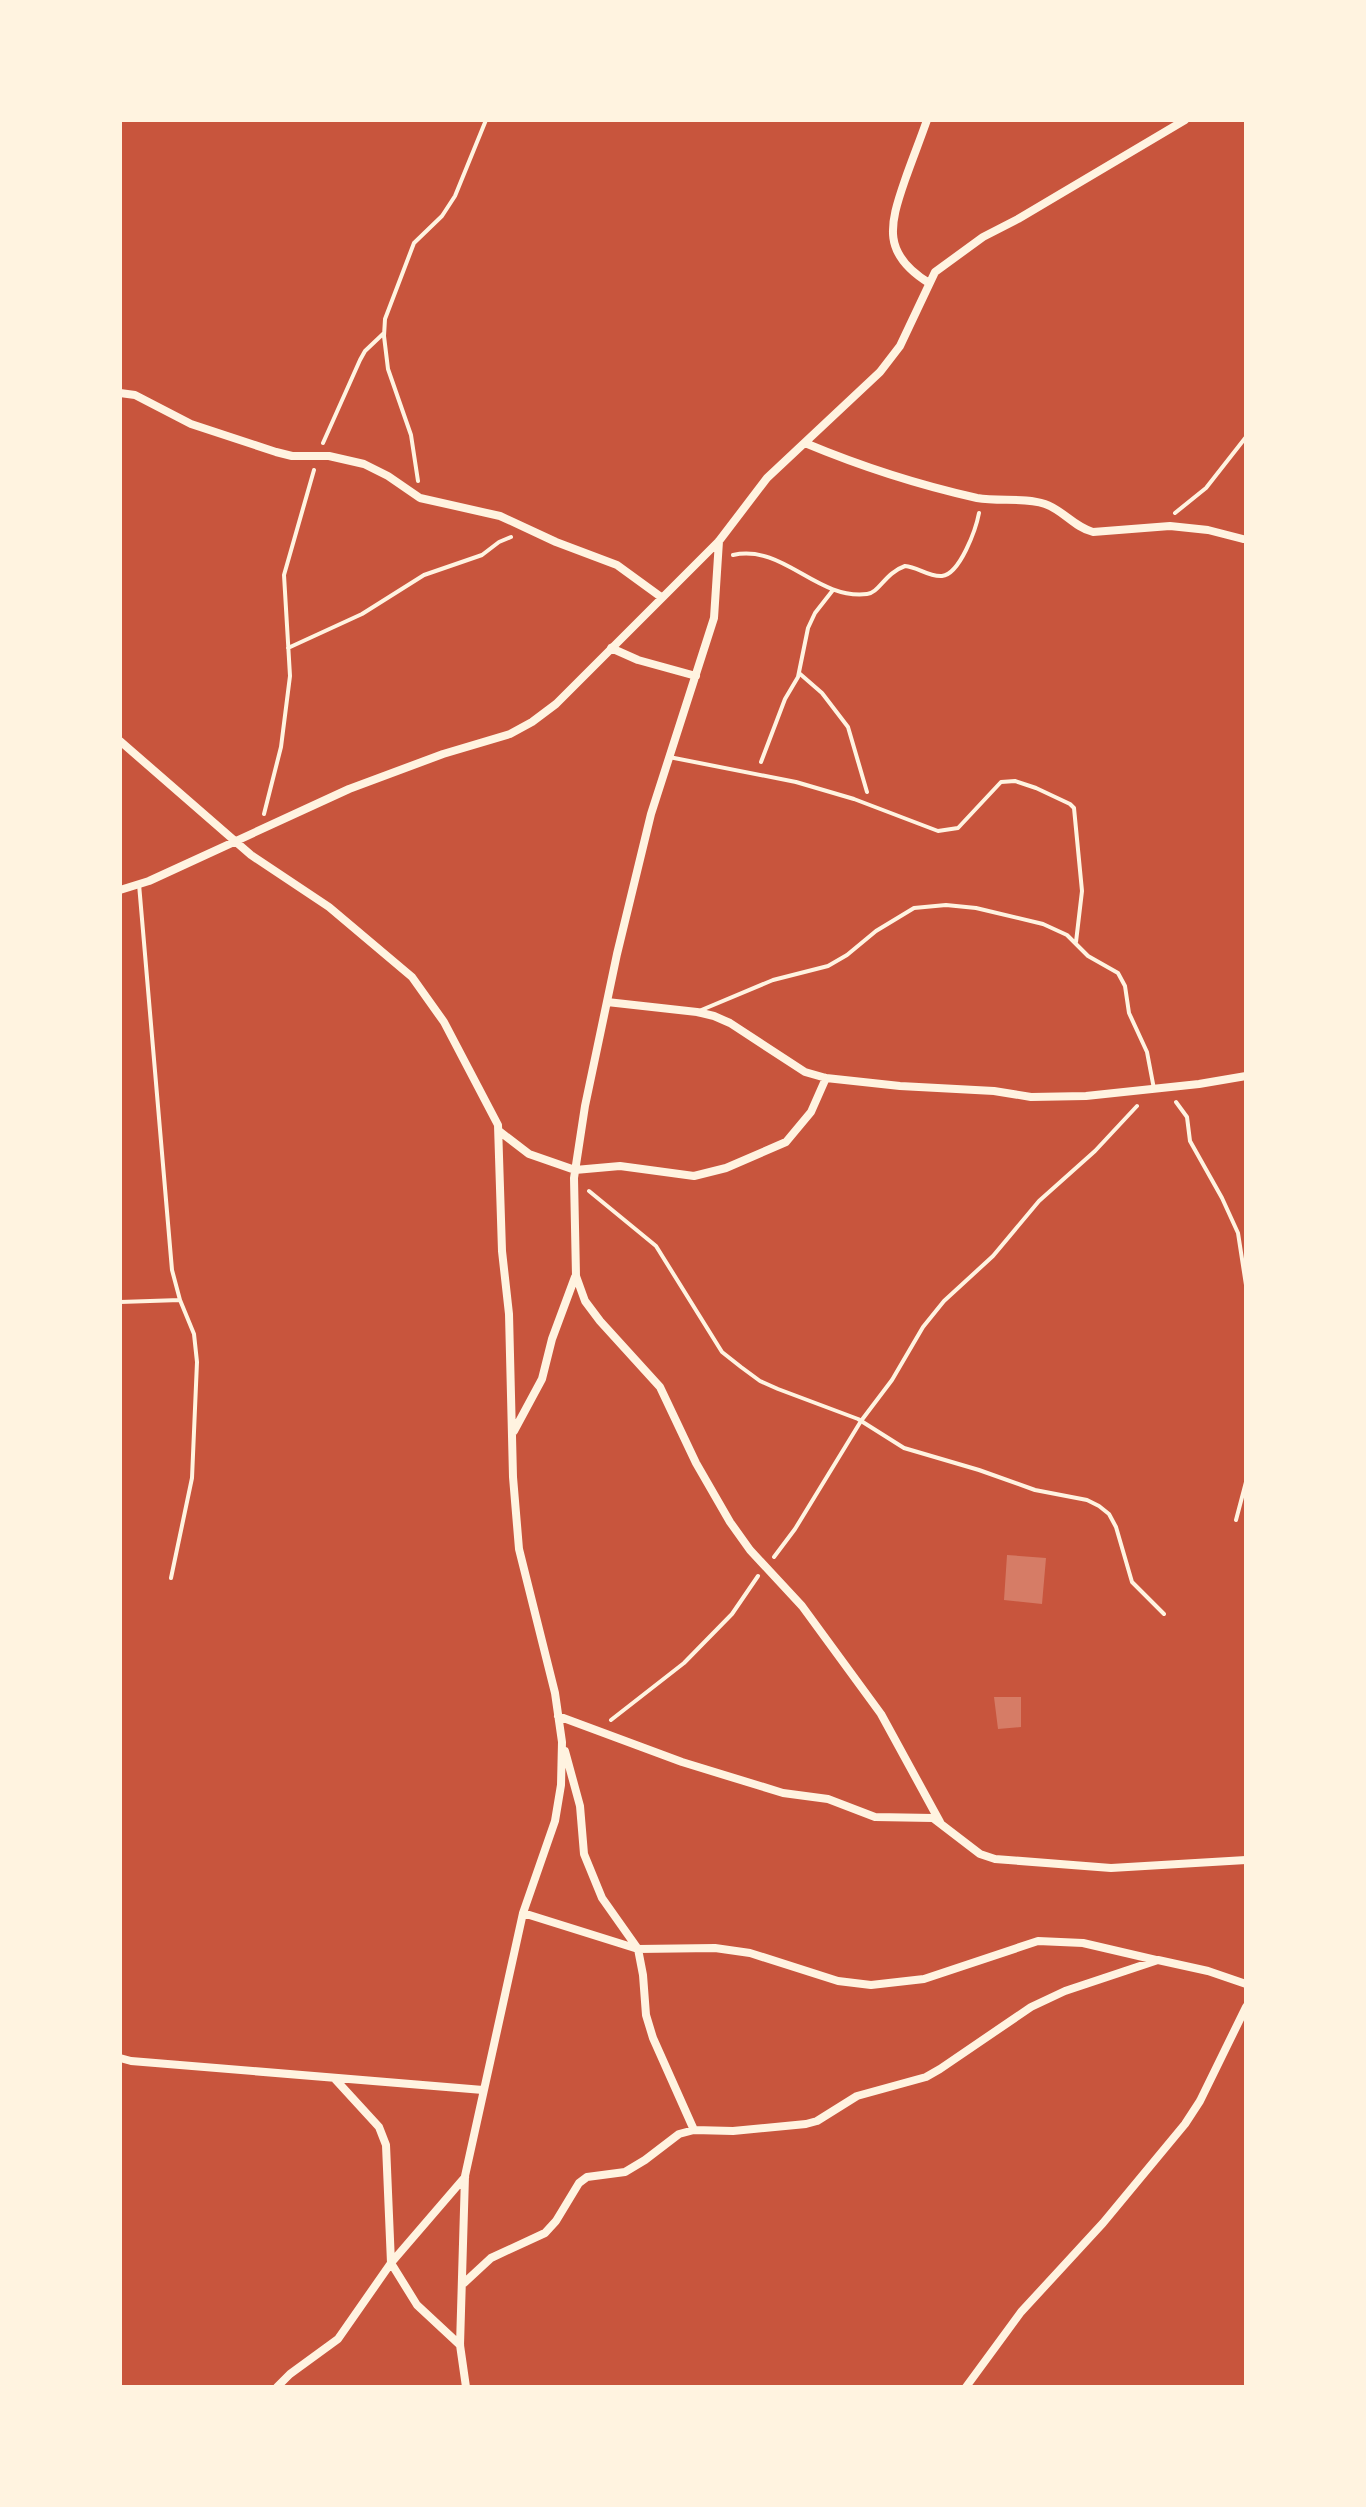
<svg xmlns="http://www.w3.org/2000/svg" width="1366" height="2507" viewBox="0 0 1366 2507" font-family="Barlow,sans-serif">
<rect width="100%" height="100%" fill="#c8553d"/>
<path fill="#d67c66" d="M1007,1555L1046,1558L1042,1604L1004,1600Z
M994,1697H1021V1727L998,1729Z"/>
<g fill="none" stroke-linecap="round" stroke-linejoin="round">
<path stroke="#fff3e0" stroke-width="4" d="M323,443L360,360L365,351L384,333
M418,481L411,435L388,369L384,336L385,319L414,243L442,216L455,196L486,120
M1175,513L1206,488L1246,437
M733,555C784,544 816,600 867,594C879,593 885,573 905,566C918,567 928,577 942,576C960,574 976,529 979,513
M288,648L362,614L424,575L482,555L499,542L511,537
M799,673L822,693L848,727L867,792
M761,762L785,699L798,677L808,628L815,613L833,590
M264,814L281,747L290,676L284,575L314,470
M1176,1102L1187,1117L1190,1141L1222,1198L1238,1233L1246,1285
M589,1191L656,1246L722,1352L741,1367L760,1381L778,1389L858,1419L904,1448L979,1470L1035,1490L1087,1500L1099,1506L1109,1514L1116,1527L1132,1582L1164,1614
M1236,1520L1246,1482
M774,1557L795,1529L861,1421L892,1380L923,1327L944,1301L993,1256L1039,1201L1095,1151L1137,1106
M611,1720L684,1663L732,1614L758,1576"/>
<path stroke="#fff3e0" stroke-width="4" d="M669,757L796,782L854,799L938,831L958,828L1001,782L1015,781L1036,788L1070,804L1074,808L1082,891L1076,942
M139,884L172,1270L180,1300L194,1334L197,1362L192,1478L171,1578
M699,1011L773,980L828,966L847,955L876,931L914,908L946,905L976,908L1043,924L1067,935L1088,956L1118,973L1125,986L1129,1013L1147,1052L1154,1089
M120,1302L180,1300"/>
<path stroke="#fff3e0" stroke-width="8" d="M927,120C920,140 912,160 905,180C889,226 882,254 929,283
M120,393L135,395L191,424L276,452L292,456H329L364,464L388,476L420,498L500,516L556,542L617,565L661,597
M805,443C860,466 919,485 977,498C999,502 1024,497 1045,504C1063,510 1074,527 1093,532L1170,526L1208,530L1243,539
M719,541L714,618L651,814L617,954L585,1106L574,1178L576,1276L585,1301L600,1321L660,1387L696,1463L730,1522L750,1550L802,1606L881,1714L940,1822
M611,648L638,660L696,676
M120,741L251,855L329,907L412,977L444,1022L498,1125L502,1251L509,1314L513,1477L519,1549L555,1693L562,1742L561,1785L555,1821L523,1913L465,2176L460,2345L466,2387
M120,890L149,881L349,789L443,754L510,734L532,722L556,704L719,541L767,478L880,372L900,346L935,272L983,237L1018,219L1185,120
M607,1002L697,1012L714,1016L730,1023L805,1072L826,1078L900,1086L994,1091L1031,1097L1086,1096L1199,1084L1246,1076
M499,1131L529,1154L575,1170L620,1166L694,1176L726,1168L786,1142L811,1112L826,1078
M514,1431L542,1379L552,1339L575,1277
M558,1716L682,1762L783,1793L828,1799L875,1817L933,1818L980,1854L995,1859L1111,1868L1246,1860
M565,1751L580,1806L584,1854L602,1898L638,1949L643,1975L646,2015L653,2038L694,2130
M523,1913L638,1949L715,1948L750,1953L838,1981L871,1985L924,1979L1038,1941L1083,1943L1156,1960
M120,2058L131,2061L483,2090
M335,2079L379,2127L386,2145L391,2263L417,2305L460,2345
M464,2283L491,2258L545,2233L556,2221L579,2183L587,2177L625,2172L645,2160L679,2134L694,2130L733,2131L806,2124L817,2121L857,2096L926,2077L940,2069L1031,2007L1065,1991L1158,1960L1208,1971L1246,1984
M277,2387L290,2374L338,2339L391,2263L465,2177
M966,2387L1021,2312L1103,2223L1185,2124L1200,2101L1246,2007"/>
</g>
<rect width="1366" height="2507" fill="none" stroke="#fff3e0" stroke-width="244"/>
</svg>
